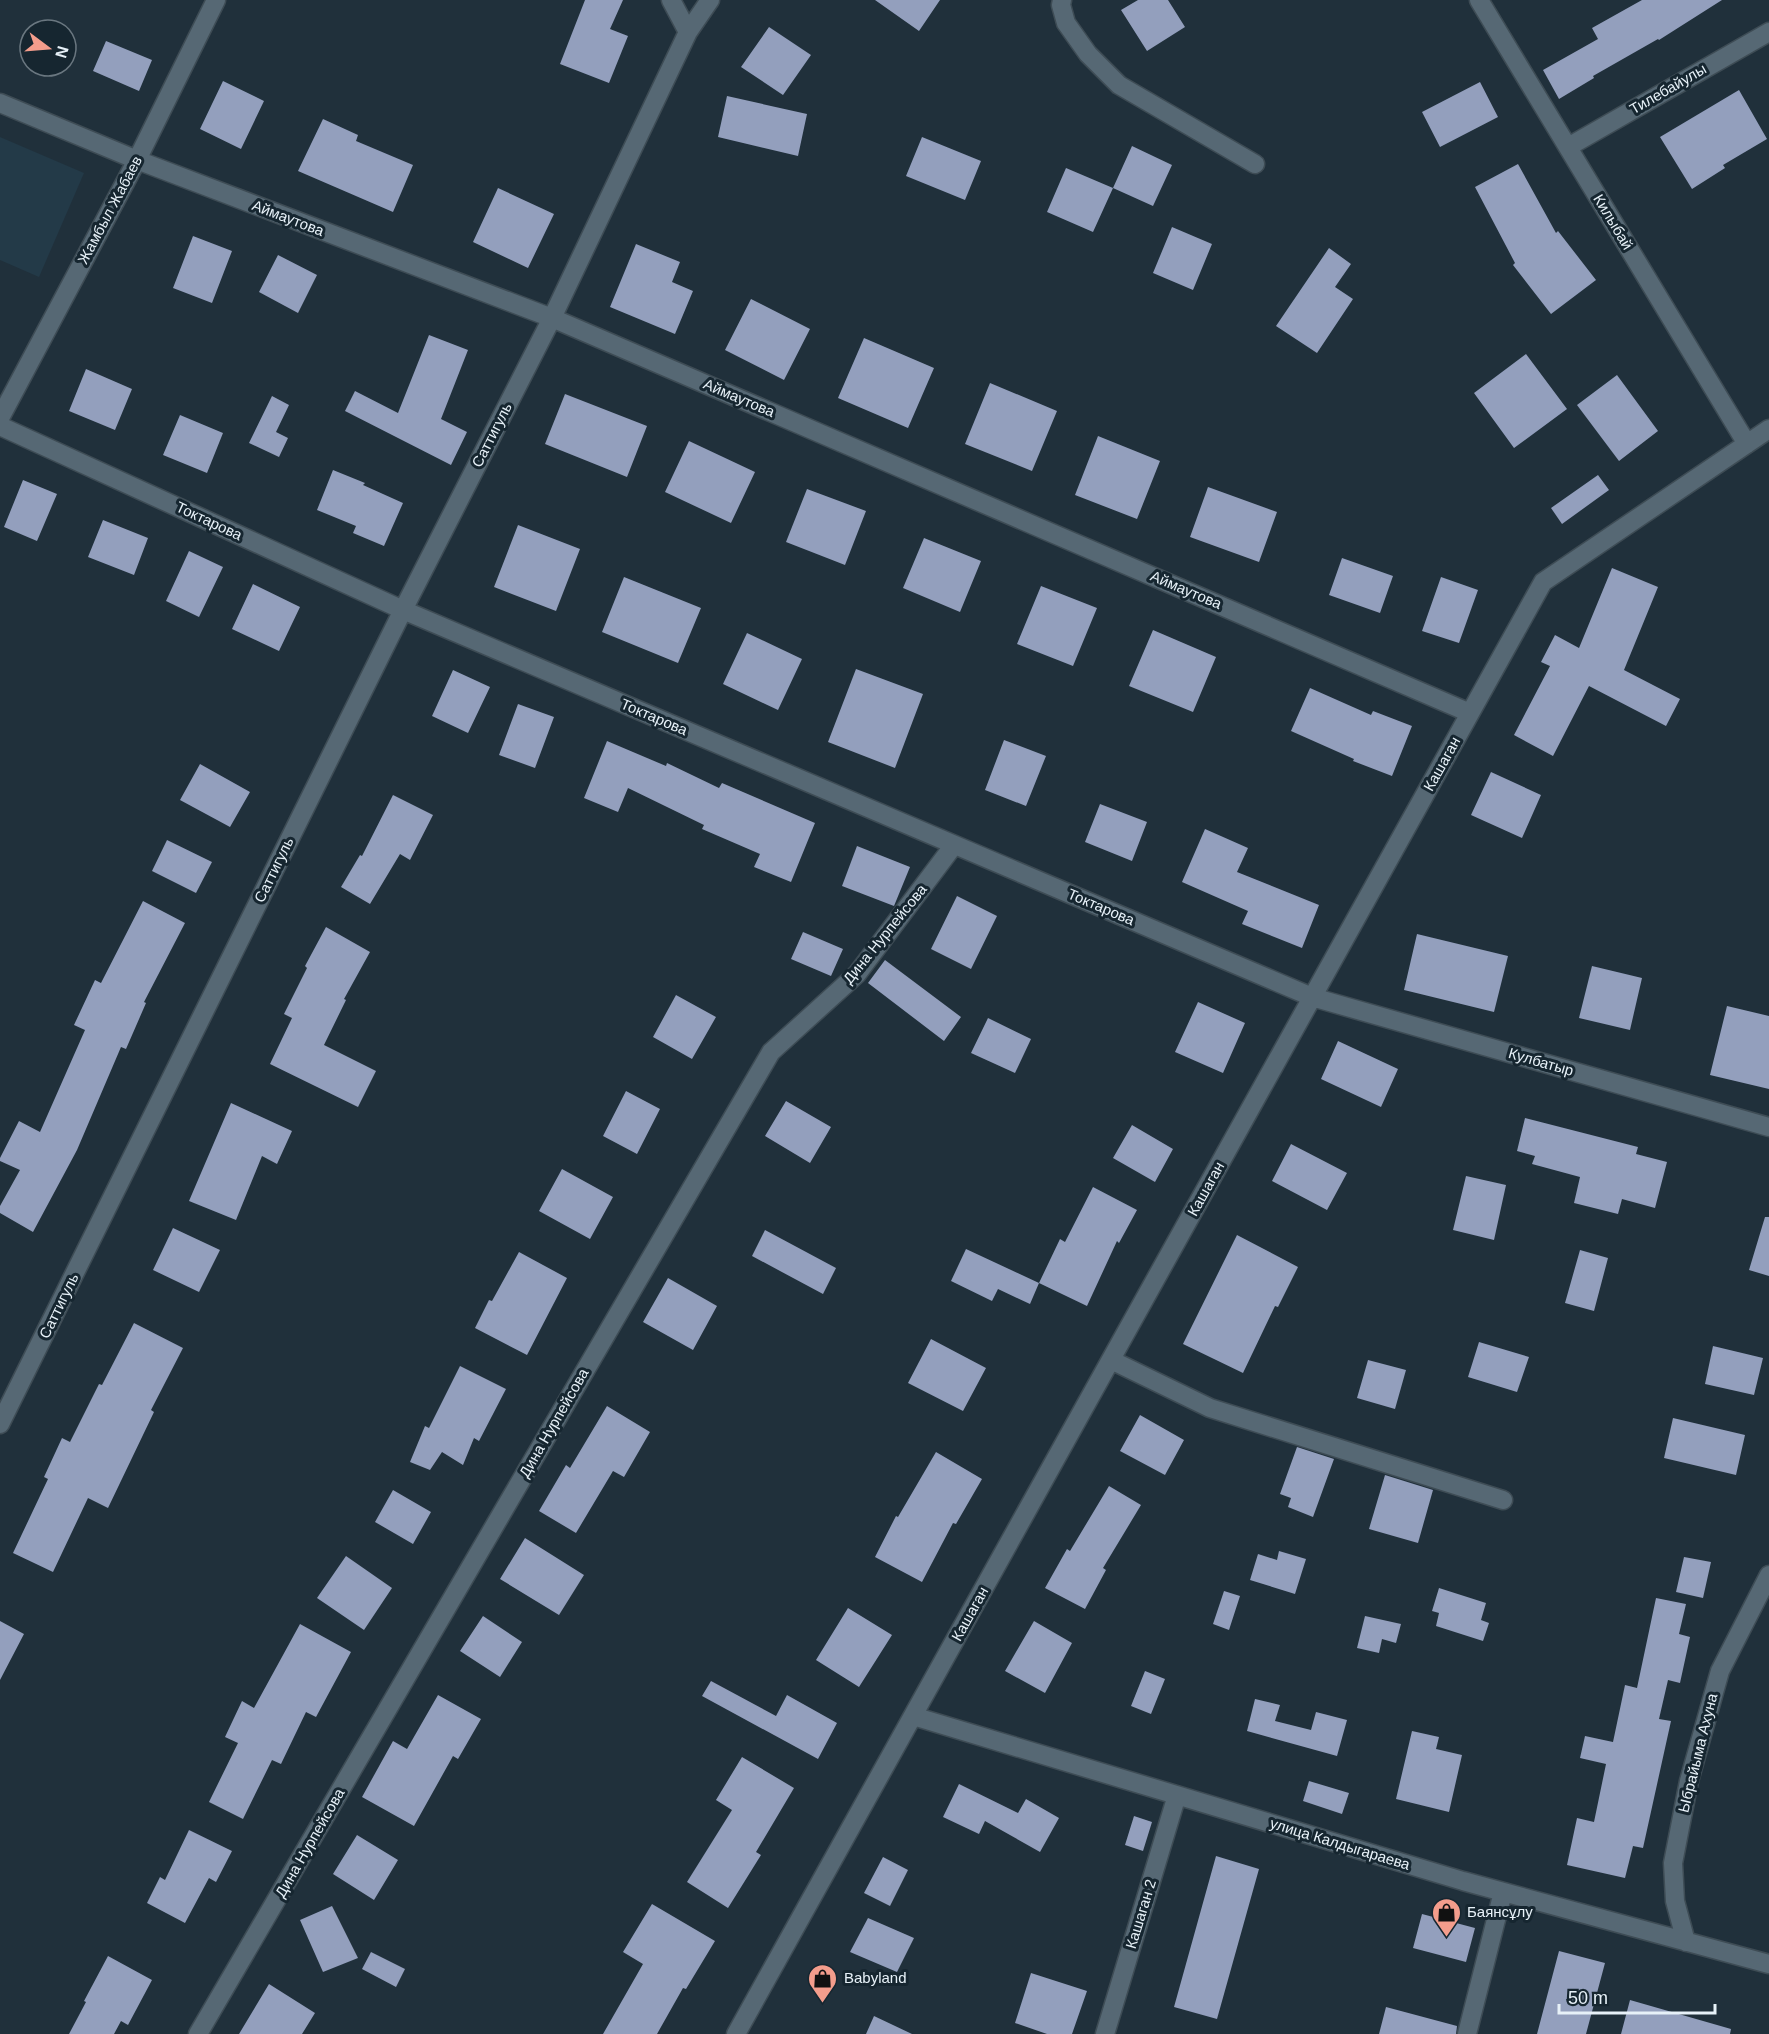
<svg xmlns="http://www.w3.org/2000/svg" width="1769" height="2034" viewBox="0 0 1769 2034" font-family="Helvetica,sans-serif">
<rect width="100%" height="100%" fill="#20303b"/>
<path fill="#233a48" d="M0,137L84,173L39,277L0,260Z"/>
<path fill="#939fbd" d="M585,0H623L610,29L628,36L609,83L560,64Z
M875,0H940L919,31Z
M1138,0H1168L1185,27L1147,51L1121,10Z
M1642,0H1722L1659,40L1658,39L1593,76L1594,78L1559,99L1543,70L1598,39L1592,28Z
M769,27L811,55L783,95L741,67Z
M106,41L152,60L139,91L93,71Z
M223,81L264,101L241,149L200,129Z
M1480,82L1498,117L1440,147L1422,112Z
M1739,90L1767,139L1723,165L1725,168L1692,189L1660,137Z
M727,96L807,114L798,156L718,137Z
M323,119L358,135L356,141L413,165L393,212L298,171Z
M922,137L981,161L965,200L906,176Z
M1132,146L1172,165L1153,206L1113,188Z
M1518,164L1556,233L1558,231L1596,280L1551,314L1513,265L1515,263L1475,187Z
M1066,168L1113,188L1093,232L1047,212Z
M498,188L554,214L528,268L473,242Z
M1172,227L1212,244L1193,290L1153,273Z
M193,236L232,251L212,303L173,288Z
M636,244L680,262L672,282L693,291L675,334L610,307Z
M1329,248L1351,264L1335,287L1353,299L1317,353L1276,326Z
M278,255L317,275L298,313L259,292Z
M751,299L810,329L784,380L725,350Z
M429,335L468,350L441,419L467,432L451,465L345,411L355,391L398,413Z
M864,338L934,368L908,428L838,398Z
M1526,354L1567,409L1514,448L1474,393Z
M86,369L132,389L115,430L69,411Z
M1617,375L1658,431L1619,461L1577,405Z
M990,383L1057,411L1032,471L965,444Z
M565,394L647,426L627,477L545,444Z
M272,396L289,405L276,432L288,438L279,457L249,443Z
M180,415L223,433L207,473L163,455Z
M1098,436L1160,461L1137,519L1075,495Z
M689,441L755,472L731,523L665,492Z
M333,470L365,483L363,485L403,503L384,546L353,533L356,526L317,510Z
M1598,475L1609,490L1562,524L1551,508Z
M23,480L57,494L37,541L4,527Z
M1208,487L1277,512L1259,562L1190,537Z
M807,489L866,511L845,565L786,542Z
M103,520L148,538L134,575L88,557Z
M518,525L580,549L556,611L494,587Z
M924,538L981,561L960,612L903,588Z
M189,551L223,567L199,617L166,601Z
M1342,558L1393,576L1380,613L1329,595Z
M1612,568L1658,587L1624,670L1680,699L1666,726L1589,686L1553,756L1514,735L1550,666L1541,662L1555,635L1579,648Z
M624,577L701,608L678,663L602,632Z
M1441,577L1478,590L1459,643L1422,631Z
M253,584L300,607L279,651L232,629Z
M1041,586L1097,608L1073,666L1017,644Z
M1153,630L1216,657L1193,712L1129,686Z
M747,633L802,659L778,710L723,684Z
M856,669L923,694L895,768L828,742Z
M453,670L490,687L468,733L432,716Z
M1310,688L1371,715L1373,711L1412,726L1392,776L1353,761L1354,759L1291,731Z
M518,704L554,717L535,768L499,755Z
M1004,740L1046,756L1026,806L985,790Z
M607,741L666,766L667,763L719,788L722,783L815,823L791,882L754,867L760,854L702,829L704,825L628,788L618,812L584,798Z
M200,764L250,792L230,827L180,800Z
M1491,772L1541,795L1522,838L1471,815Z
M393,795L433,815L410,860L400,854L370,904L341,887L360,855L362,856Z
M1100,804L1147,822L1132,861L1085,842Z
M1205,829L1248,848L1237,872L1319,905L1302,948L1242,924L1248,911L1182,882Z
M167,840L212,862L196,893L152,871Z
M857,846L910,867L894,906L842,886Z
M957,896L997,916L971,969L931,949Z
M143,901L185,923L144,1002L146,1003L126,1049L121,1047L77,1150L33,1232L0,1213V1206L20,1170L0,1161V1158L19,1121L40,1132L85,1030L74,1025L95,980L101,983Z
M326,927L370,952L344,999L346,1000L324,1045L376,1071L358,1107L270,1064L292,1018L284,1014L307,968L305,966Z
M803,932L843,949L831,976L791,959Z
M1417,934L1508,956L1494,1012L1404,990Z
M885,960L961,1017L944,1041L868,983Z
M1592,966L1642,978L1630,1030L1579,1018Z
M676,995L716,1017L692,1059L653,1037Z
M1198,1002L1245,1023L1223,1073L1175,1052Z
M1727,1006L1769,1016V1089L1710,1075Z
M988,1018L1031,1039L1015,1073L971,1053Z
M1338,1041L1398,1069L1381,1107L1321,1079Z
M626,1091L660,1109L637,1154L603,1136Z
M786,1101L831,1127L810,1163L765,1136Z
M231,1103L292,1131L277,1164L262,1156L236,1220L189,1201Z
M1525,1118L1638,1147L1636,1154L1667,1162L1655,1208L1622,1199L1618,1214L1574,1203L1580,1177L1532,1164L1535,1156L1517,1151Z
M1132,1125L1173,1149L1155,1182L1113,1158Z
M1291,1144L1347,1173L1327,1210L1272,1181Z
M562,1169L613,1197L590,1239L539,1211Z
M1466,1176L1506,1185L1494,1240L1453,1230Z
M1093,1187L1137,1210L1119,1243L1117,1241L1087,1306L1039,1283L1060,1239L1065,1242Z
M1765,1217H1769V1276L1749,1270Z
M173,1228L220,1250L199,1292L153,1270Z
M765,1230L836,1268L823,1294L752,1256Z
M1237,1235L1298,1267L1278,1307L1275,1306L1243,1373L1183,1344Z
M966,1249L1039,1283L1030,1304L998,1289L992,1301L951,1281Z
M1580,1250L1608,1258L1594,1311L1565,1303Z
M519,1252L567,1278L527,1355L475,1328L489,1300L492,1301Z
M668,1278L717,1306L693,1350L643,1322Z
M134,1323L183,1348L151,1410L154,1412L108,1508L88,1498L53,1572L13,1553L48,1479L44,1477L62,1438L70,1442L99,1384L102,1385Z
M931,1339L986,1368L963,1411L908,1383Z
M1479,1342L1529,1357L1517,1392L1468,1377Z
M1713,1346L1763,1358L1754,1395L1705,1384Z
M1368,1360L1406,1370L1395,1409L1357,1398Z
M460,1366L506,1389L479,1441L474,1438L463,1465L442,1452L430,1470L410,1462L425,1426L429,1428Z
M607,1406L650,1432L624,1477L613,1471L576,1533L539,1511L566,1465L570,1468Z
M1140,1415L1184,1440L1165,1475L1120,1451Z
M1673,1418L1745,1435L1736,1475L1664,1458Z
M1297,1447L1334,1459L1313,1517L1288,1507L1291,1498L1280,1494Z
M936,1452L982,1479L956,1524L953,1523L922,1582L875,1557L896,1516L898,1517Z
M1385,1475L1433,1490L1418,1543L1369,1529Z
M1109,1486L1141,1505L1103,1568L1106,1570L1085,1609L1045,1588L1067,1549L1070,1551Z
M393,1490L431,1512L413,1544L375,1522Z
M525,1538L584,1575L559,1615L500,1579Z
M1279,1551L1306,1559L1295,1594L1250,1580L1258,1554L1277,1560Z
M346,1556L392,1588L364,1630L317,1598Z
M1684,1557L1711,1562L1703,1598L1676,1592Z
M1439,1588L1486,1603L1481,1620L1489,1623L1483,1641L1436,1626L1439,1613L1432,1611Z
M1224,1591L1240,1596L1229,1630L1213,1624Z
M1656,1598L1686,1604L1679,1634L1690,1637L1680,1683L1668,1680L1659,1719L1671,1721L1643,1848L1633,1846L1625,1878L1567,1865L1577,1818L1594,1822L1606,1764L1580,1758L1585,1736L1613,1742L1625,1685L1637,1688Z
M848,1608L892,1635L859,1687L816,1660Z
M483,1616L522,1642L500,1677L460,1651Z
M1365,1616L1401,1624L1396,1643L1382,1639L1379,1653L1357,1648Z
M0,1621L24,1634L0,1680Z
M1034,1621L1072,1643L1045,1693L1005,1671Z
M300,1624L351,1652L316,1717L306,1712L281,1764L272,1760L243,1819L209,1802L238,1743L225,1737L242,1701L254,1708Z
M1145,1671L1165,1679L1151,1714L1131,1706Z
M711,1681L776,1716L787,1695L837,1723L818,1759L702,1696Z
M438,1695L481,1719L458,1759L453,1756L414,1826L362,1797L393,1741L407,1749Z
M1255,1699L1280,1705L1275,1721L1311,1730L1316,1712L1347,1720L1337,1756L1247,1731Z
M1412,1731L1439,1737L1436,1749L1462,1755L1449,1812L1396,1799Z
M742,1757L794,1788L756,1852L761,1855L728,1908L687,1882L732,1810L716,1800Z
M1309,1781L1349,1793L1342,1814L1303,1801Z
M959,1784L1018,1813L1026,1799L1059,1818L1040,1852L985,1821L979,1834L943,1817Z
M1134,1816L1152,1822L1143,1851L1125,1845Z
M189,1830L232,1851L216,1882L209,1878L185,1923L147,1903L160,1877L165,1880Z
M357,1835L398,1860L374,1900L333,1874Z
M1216,1856L1259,1869L1217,2019L1174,2007Z
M883,1857L908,1870L890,1906L864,1893Z
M652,1904L715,1941L686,1989L683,1988L657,2034H603L643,1964L623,1952Z
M332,1906L358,1958L323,1972L300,1920Z
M1422,1914L1475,1928L1466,1962L1413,1948Z
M868,1918L914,1938L897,1972L850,1952Z
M1559,1951L1605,1963L1586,2034H1537Z
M371,1952L405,1969L396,1987L362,1969Z
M108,1956L152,1980L128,2025L121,2021L114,2034H69L86,2002L84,2001Z
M1031,1973L1087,1991L1072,2034H1047L1015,2023Z
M269,1984L315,2013L302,2034H239Z
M1630,2000L1731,2029L1730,2034H1621Z
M1386,2007L1457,2026L1456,2034H1379Z
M874,2016L912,2034H866Z"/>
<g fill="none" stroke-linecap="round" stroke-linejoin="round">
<defs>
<path id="minor" d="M671,0L688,32
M1062,0L1061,5L1066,23L1088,54L1119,85L1255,164
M1479,0L1747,444
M0,103L137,160L552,318L1470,713
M1568,147L1769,32
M0,418L137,160L216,0
M0,426L403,610L1312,997L1769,1127
M1111,1360L1210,1408L1503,1500
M0,1424L403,610L552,318L688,32L710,0
M913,1716L1463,1881L1769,1964
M1686,1942L1675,1901L1673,1863L1689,1781L1720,1671L1769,1575
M198,2034L771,1052L857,974L954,845
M736,2034L1543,582L1769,429
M1105,2034L1177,1795
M1467,2034L1503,1892"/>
</defs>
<use href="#minor" stroke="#3e4c55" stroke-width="21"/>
<use href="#minor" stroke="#566874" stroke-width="18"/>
</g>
<defs>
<symbol id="shop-pin" viewBox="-11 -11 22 30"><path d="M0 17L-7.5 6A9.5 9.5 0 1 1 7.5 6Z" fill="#f49d8c" stroke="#162630"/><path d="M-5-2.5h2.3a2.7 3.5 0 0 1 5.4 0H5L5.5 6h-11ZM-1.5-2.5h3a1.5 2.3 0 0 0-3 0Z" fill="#111"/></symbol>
</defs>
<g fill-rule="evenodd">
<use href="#shop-pin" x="1430" y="1896" width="33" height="45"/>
<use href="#shop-pin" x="806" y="1962" width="33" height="45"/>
</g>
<g text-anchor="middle" stroke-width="6" stroke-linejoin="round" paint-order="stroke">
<g font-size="15" fill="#e7f1f8" stroke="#162630">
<text transform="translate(1668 89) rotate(-30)" y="5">Тилебайулы</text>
<text transform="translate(110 210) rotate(-62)" y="5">Жамбыл Жабаев</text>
<text transform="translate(288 218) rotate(21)" y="5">Аймаутова</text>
<text transform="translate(1613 222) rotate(59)" y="5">Килыбай</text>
<text transform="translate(739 398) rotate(23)" y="5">Аймаутова</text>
<text transform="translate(492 435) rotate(-63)" y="5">Саттигуль</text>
<text transform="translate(209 521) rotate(25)" y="5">Токтарова</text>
<text transform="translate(1186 590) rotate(23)" y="5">Аймаутова</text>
<text transform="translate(654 717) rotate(23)" y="5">Токтарова</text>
<text transform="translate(1442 764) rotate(-61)" y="5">Кашаган</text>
<text transform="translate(274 870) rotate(-64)" y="5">Саттигуль</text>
<text transform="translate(1101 907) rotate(23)" y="5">Токтарова</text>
<text transform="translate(885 934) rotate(-51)" y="5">Дина Нурпейсова</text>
<text transform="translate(1541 1062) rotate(16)" y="5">Кулбатыр</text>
<text transform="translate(1206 1189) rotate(-61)" y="5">Кашаган</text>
<text transform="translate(59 1306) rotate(-64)" y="5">Саттигуль</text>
<text transform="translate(554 1423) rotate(-60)" y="5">Дина Нурпейсова</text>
<text transform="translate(970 1614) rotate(-61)" y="5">Кашаган</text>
<text transform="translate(1698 1753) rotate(-76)" y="5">Ыбрайыма Ахуна</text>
<text transform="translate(310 1843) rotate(-60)" y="5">Дина Нурпейсова</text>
<text transform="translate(1340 1844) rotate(17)" y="5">улица Калдыгараева</text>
<text transform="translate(1141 1914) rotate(-73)" y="5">Кашаган 2</text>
</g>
<g font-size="15" fill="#e7f1f8" stroke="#162630" text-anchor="start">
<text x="1467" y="1917">Баянсұлу</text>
<text x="844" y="1983">Babyland</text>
</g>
</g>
<g transform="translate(48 48) rotate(106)"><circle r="28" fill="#162630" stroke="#6a7780" stroke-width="1.5"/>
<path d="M0-4.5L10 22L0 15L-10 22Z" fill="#f49d8c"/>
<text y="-9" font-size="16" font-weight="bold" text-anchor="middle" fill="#e7f1f8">N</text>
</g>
<path d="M1559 2004v9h156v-9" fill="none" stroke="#e7f1f8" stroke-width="3"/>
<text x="1568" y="2004" font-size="18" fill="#e7f1f8" stroke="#162630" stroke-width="4.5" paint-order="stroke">50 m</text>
</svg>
